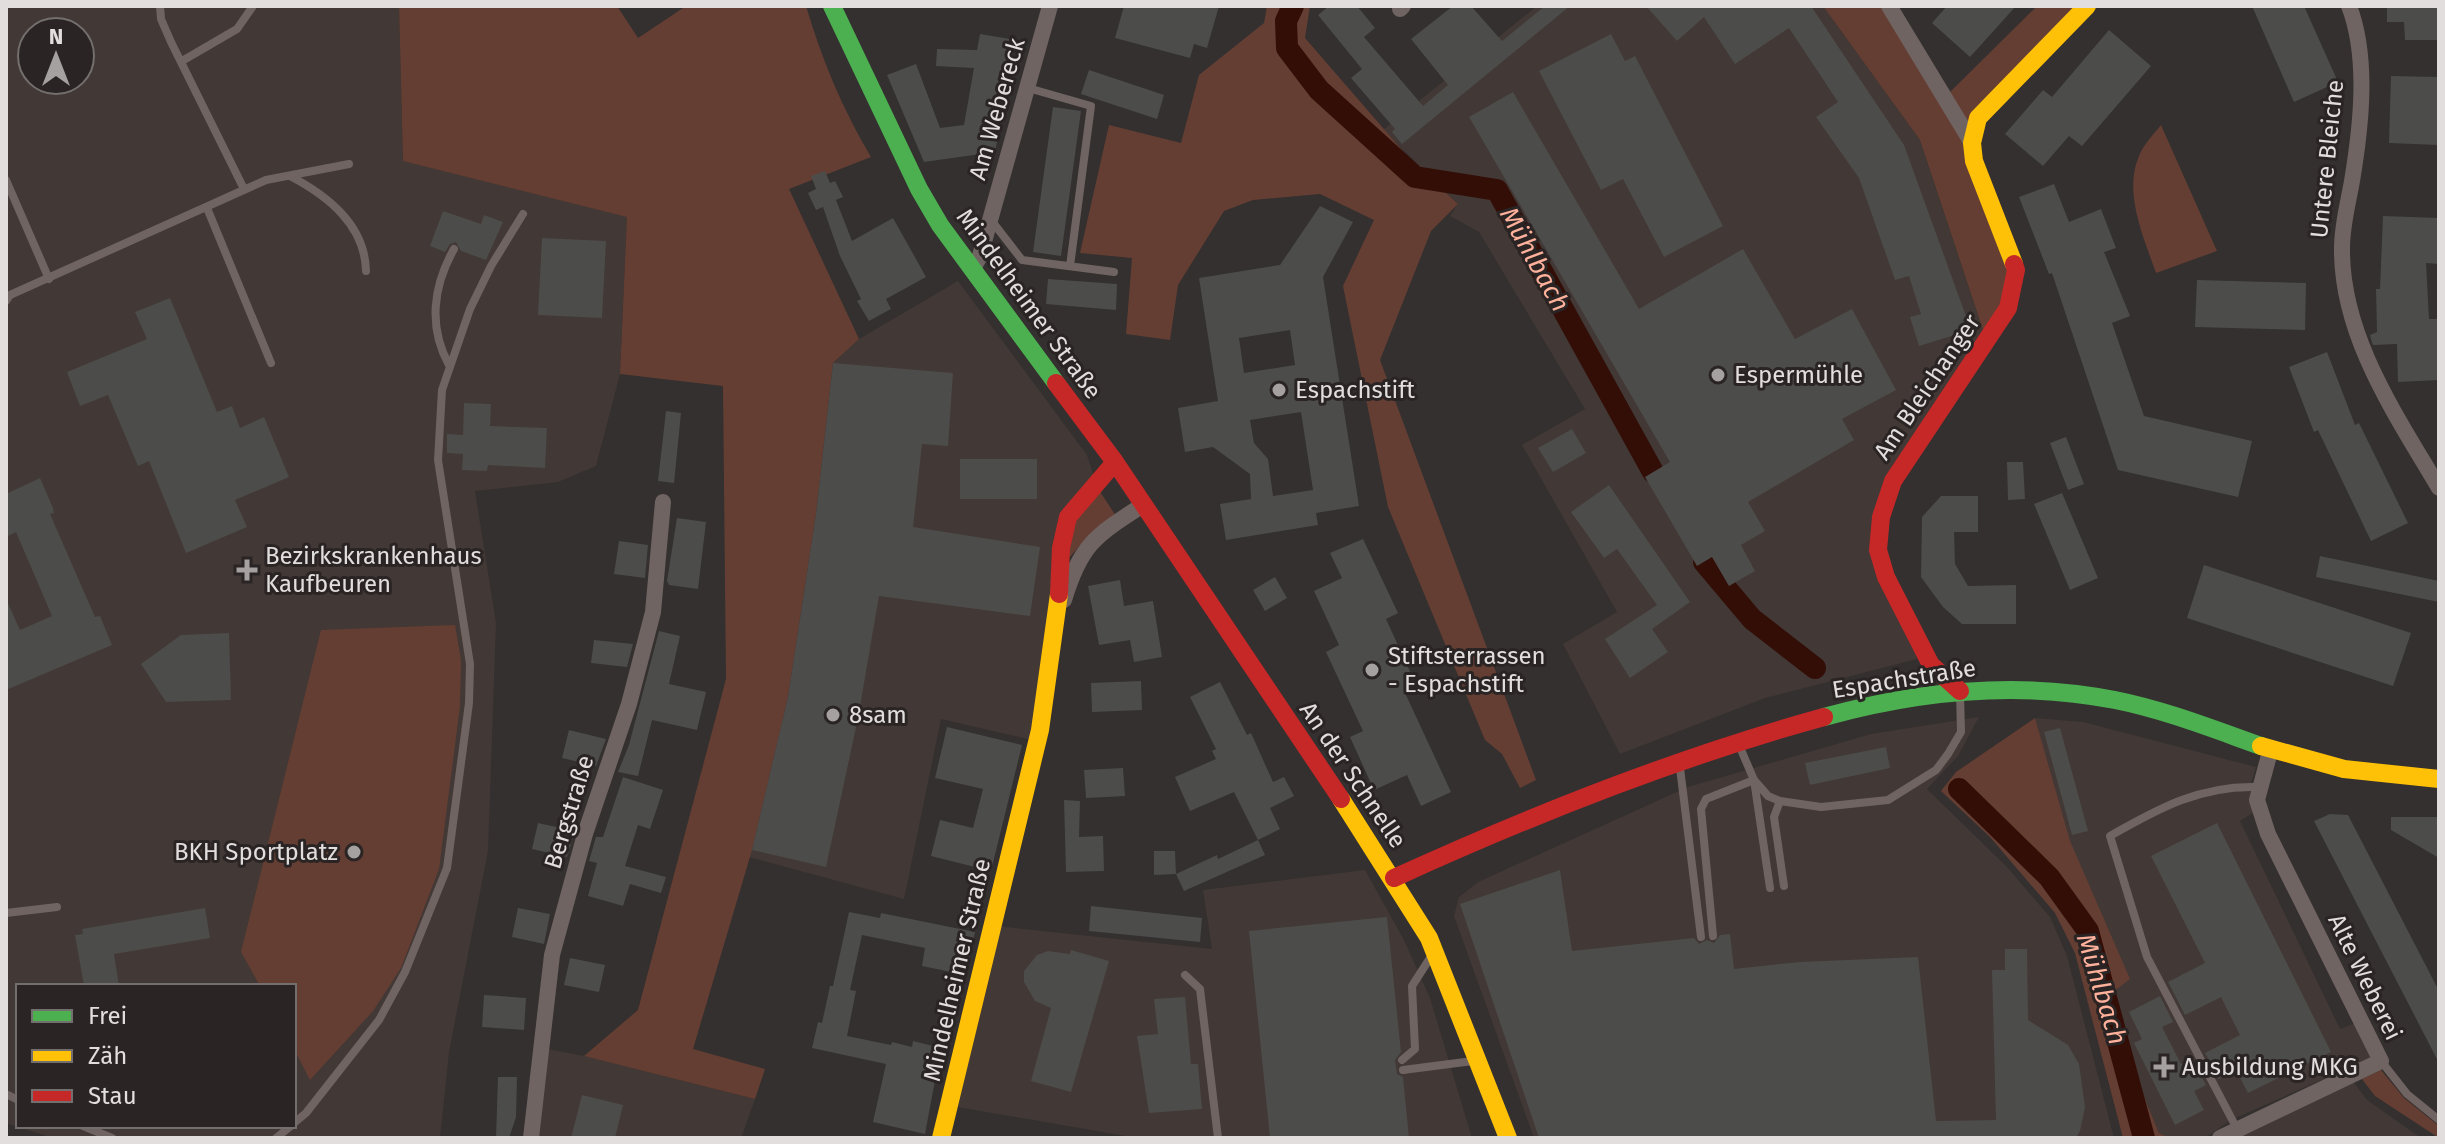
<svg xmlns="http://www.w3.org/2000/svg" width="2445" height="1144" viewBox="0 0 2445 1144" font-family="'Fira Sans',sans-serif">
<rect width="100%" height="100%" fill="#33302f"/>
<path fill="#423835" fill-rule="evenodd" d="M6,6H399L403,161L627,217L620,374L596,466L558,482L475,491L496,623L488,851L449,1052L440,1138H53L6,1123ZM32,32H80V80H32ZM18,986H294V1126H18Z
M1537,6H1823L1920,140L1985,336L1876,517L1917,659L1765,698L1620,754L1563,644L1617,612L1522,445L1585,409L1479,232L1450,216L1458,204L1383,130Z
M958,281L1087,455L1095,480L1065,515L1032,740L941,719L904,899L749,857L788,697L816,514L833,363L859,339Z
M1979,717L1958,756L1927,789L2007,867L2050,917L2067,956L2114,1138H1534L1454,916L1459,897L1478,882L1688,787L1871,734Z
M2035,718L2083,722L2256,767L2251,784L2253,813L2240,821L2340,1029L2356,1023L2373,1057L2231,1120L2205,1138H2169L2159,1134L2124,1049Z
M1365,870L1404,940L1430,998L1472,1138H1137L952,1106L996,926L1212,949L1203,890Z
M542,1048L584,1056L755,1099L741,1138H538Z
M2352,1080L2367,1100L2421,1138H2234Z"/>
<path fill="#653e33" d="M399,6H617L638,38L686,6H806C822,60 842,108 871,157L789,189L859,339L833,363L816,514L788,697L752,850L693,1049L765,1069L755,1099L584,1056L638,1010L726,679L723,386L620,374L627,217L403,161Z
M1267,6H1310L1305,38L1409,158L1458,204L1431,231L1380,360L1536,780L1520,788L1502,754L1485,740L1388,507L1343,286L1374,220L1320,194L1253,200L1224,211L1178,285L1170,340L1126,334L1132,258L1080,253L1109,125L1181,143L1199,75L1264,23Z
M1823,6H1882L1964,143L2010,271V289L1985,336L1920,140Z
M2037,6H2075L1969,126L1949,93Z
M2161,125L2217,251L2156,273C2144,238 2123,193 2139,156C2143,145 2154,134 2161,125Z
M1099,490L1116,516L1084,541L1068,559L1075,519Z
M455,625L461,660L460,706L439,869L401,968L373,1011L310,1080L294,1049V986H260L241,952L321,630Z
M2035,718L2070,841L2130,979L2109,995L2124,1049L2159,1133L2169,1138H2123L2075,953L2055,913L1990,837L1941,791L1956,772Z
M2381,1070L2404,1098L2439,1126V1138L2375,1096L2362,1079Z"/>
<g fill="none" stroke-linecap="round" stroke-linejoin="round">
<path stroke="#330e07" stroke-width="22" d="M1293,6L1286,21L1287,48L1319,90L1415,177L1497,190L1653,472
M1704,562L1752,619L1815,668
M1959,789L2049,877L2088,931L2144,1138"/>
</g>
<path fill="#4c4c4b" fill-rule="evenodd" d="M1124,6H1219L1207,48L1194,44L1190,58L1115,38Z
M1329,6H1357L1375,28L1364,37L1423,106L1448,85L1411,39L1453,6H1471L1502,41L1545,6H1570L1402,144L1392,132L1395,129L1351,78L1362,69L1318,15Z
M1646,6H1811L1904,145L1971,330L1919,346L1910,317L1921,314L1909,276L1895,280L1859,178L1816,117L1838,102L1789,28L1735,64L1704,17L1677,41Z
M1947,6H2016L1970,57L1932,23Z
M2252,6H2304L2338,82L2294,102Z
M2387,6H2439V40H2405L2404,22H2387Z
M2109,30L2151,66L2082,146L2069,136L2043,166L2005,134L2043,90L2052,97Z
M980,34L1016,40L995,152L924,162L887,75L916,64L940,128L964,125L974,68L936,66L937,49L977,50Z
M1611,34L1625,61L1635,56L1723,226L1664,257L1623,179L1601,190L1539,71Z
M1089,70L1164,95L1157,119L1081,94Z
M2391,76L2439,77V145L2389,143Z
M1513,92L1639,309L1743,249L1795,339L1852,309L1896,390L1842,419L1854,440L1748,502L1765,531L1741,545L1755,571L1729,586L1712,557L1697,566L1645,477L1670,462L1469,117Z
M1053,107L1081,111L1061,256L1033,252Z
M825,171L830,183L835,181L843,197L836,200L852,241L893,218L926,277L886,299L891,309L869,321L857,301L861,299L840,256L823,207L816,210L808,193L816,189L811,176Z
M2054,184L2069,222L2101,209L2116,248L2104,252L2130,316L2112,323L2144,416L2252,441L2238,497L2118,470L2052,273L2049,274L2019,197Z
M1320,206L1353,222L1323,277L1359,506L1316,513L1318,525L1226,540L1220,504L1251,499L1250,474L1213,447L1185,452L1178,408L1218,401L1199,278L1280,265ZM1290,330L1295,365L1244,373L1239,338ZM1301,412L1313,490L1273,496L1268,459L1254,443L1250,420Z
M443,211L481,224L484,215L503,222L486,260L461,251L456,242L450,244L445,252L430,246Z
M2383,216L2439,218V264L2426,263L2429,319H2439V380L2398,382L2397,344L2373,345L2371,339L2370,335L2377,332L2376,289H2380Z
M542,238L606,241L602,318L538,315Z
M1048,279L1117,284L1116,310L1046,304Z
M2197,280L2306,283L2305,330L2195,327Z
M170,298L217,412L232,406L240,428L264,417L289,477L235,500L247,527L186,553L149,461L138,466L108,395L80,406L67,372L147,339L135,312Z
M2327,352L2355,425L2359,423L2408,523L2371,541L2318,430L2314,432L2289,367Z
M833,363L953,373L948,446L922,444L913,527L1040,547L1030,616L879,596L858,718L826,867L752,850L788,697L816,514Z
M464,403L491,404L490,426L547,428L545,468L488,465L487,471L462,470L463,454L447,453V434L463,435Z
M666,411L681,413L674,483L658,481Z
M1572,429L1586,453L1553,472L1538,448Z
M2066,437L2084,484L2068,490L2050,443Z
M960,459H1037V499H960Z
M2007,462H2023L2025,499L2008,500Z
M40,478L53,508L54,513L50,514L95,617L100,616L112,645L6,690V599L20,630L52,616L16,532L6,537V494Z
M1609,485L1690,602L1652,629L1668,652L1630,678L1605,639L1657,605L1617,549L1604,558L1571,512Z
M2062,493L2098,578L2070,590L2034,504Z
M1941,496H1978V532H1954L1955,564L1968,586L2016,585V624H1962L1943,607L1921,577L1922,517Z
M677,518L706,522L698,589L669,585L667,581Z
M1363,539L1398,613L1386,619L1418,689L1406,695L1451,792L1421,806L1407,775L1374,790L1350,737L1363,731L1326,652L1339,645L1314,591L1342,578L1330,553Z
M619,541L648,545L645,578L614,574Z
M2320,556L2439,581V602L2316,577Z
M2204,565L2411,633L2393,686L2187,618Z
M1275,577L1287,598L1265,611L1253,590Z
M1120,580L1124,606L1153,601L1162,657L1134,662L1130,640L1099,645L1088,586Z
M659,631L680,636L669,684L706,692L697,730L652,720L638,776L618,772L629,745Z
M229,633L231,700L166,702L141,664L181,635Z
M594,640L633,644L627,667L591,663Z
M1141,681L1142,710L1092,712L1091,683Z
M1220,682L1247,735L1251,733L1273,782L1284,777L1294,796L1270,808L1280,829L1258,840L1234,792L1190,811L1175,777L1216,759L1212,751L1216,749L1190,697Z
M947,727L1022,745L991,871L931,856L940,820L973,828L983,789L935,778Z
M2060,728L2088,831L2072,835L2044,732Z
M569,730L606,739L596,766L562,758Z
M1886,747L1890,768L1810,785L1805,763Z
M1123,768L1125,796L1086,798L1084,770Z
M623,777L663,790L650,829L638,825L625,866L666,877L661,893L630,884L623,906L588,896L597,863L589,861L596,837H603Z
M1064,800L1080,801L1079,837L1103,836L1104,871L1066,872Z
M2330,814L2348,815L2439,991V1063L2314,821Z
M2391,817H2439V858L2391,830Z
M538,823L575,831L567,857L532,849Z
M2217,823L2331,1052L2248,1093L2236,1070L2219,1079L2205,1053L2240,1035L2221,997L2185,1015L2168,982L2205,963L2151,856Z
M1258,840L1265,855L1184,891L1176,874L1217,855L1218,859Z
M1154,851H1175L1176,874L1154,875Z
M1560,870L1572,951L1694,938L1699,944L1707,940L1714,943L1720,935L1730,934L1734,969L1800,962L1918,957L1936,1121L1996,1120L1992,970H2005V949H2027L2028,1020L2068,1045L2079,1064L2085,1107L2080,1131L2076,1138H1539L1460,904Z
M1091,906L1202,918L1200,942L1089,931Z
M205,908L210,938L114,954L119,986H84L75,935L83,934L82,929Z
M518,908L550,914L544,944L512,937Z
M849,912L880,918L881,913L975,932L966,975L922,966L925,948L862,935L850,990L856,991L847,1036L891,1045L892,1042L912,1047L913,1041L941,1048L925,1134L873,1122L886,1064L812,1048L818,1022L822,1023L830,986H833Z
M1387,917L1401,1052L1395,1060L1397,1074L1403,1077L1409,1138H1270L1249,931Z
M1071,950L1109,961L1071,1092L1031,1081L1051,1008L1035,1001L1024,982V971L1037,955L1048,951L1070,954Z
M570,958L605,965L599,992L564,985Z
M484,995L526,998L524,1030L482,1027Z
M2160,996L2173,1022L2162,1027L2181,1064L2192,1059L2206,1085L2194,1091L2204,1110L2175,1125L2134,1043L2142,1039L2129,1012Z
M1185,997L1191,1064H1198L1202,1109L1149,1113L1137,1036L1158,1034L1154,999Z
M498,1077H517L516,1117L509,1138H496Z
M582,1095L623,1105L615,1138H571Z"/>
<g fill="none" stroke-linecap="round" stroke-linejoin="round">
<path stroke="#6f6461" stroke-width="8" d="M160,6L161,19L171,42L244,189
M182,61L237,29L253,6
M1028,88L1091,106L1070,266
M290,176C328,196 365,225 366,271
M6,180L49,279
M207,208L271,363
M991,220L1022,260L1114,272
M6,301L10,295L266,180L349,164
M449,365C428,327 433,286 454,249
M1739,745L1754,780L1768,796L1780,801L1821,807L1888,800L1936,770L1948,754L1961,732L1960,693
M1680,768L1701,937
M1780,801L1774,817L1784,886
M6,913L57,907
M1713,936L1701,809L1706,799L1754,780L1770,888
M1185,975L1200,989L1218,1138
M1402,1060L1415,1049L1412,986L1432,955
M2381,1061L2407,1094L2439,1120
M1403,1070L1473,1061
M6,1094L18,1100
M294,1123L306,1113L379,1020L405,972L447,868L469,703L470,664L438,460L442,390L470,309L491,266L523,214
M83,1126L112,1138
M2236,1127L2147,957L2110,836C2159,808 2201,785 2258,787
M276,1138L291,1126"/>
<path stroke="#6f6461" stroke-width="16" d="M1889,6L1972,143
M2349,6C2369,58 2361,127 2352,181C2348,204 2342,225 2342,248C2341,336 2396,415 2439,488
M1400,9L1403,6
M972,270L980,256L1050,6
M1064,600C1081,544 1095,536 1143,505
M531,1138L552,955L585,834L629,704L653,612L663,502
M2220,1138L2381,1061L2268,834L2257,800L2271,748"/>
<path stroke="#4caf50" stroke-width="18" d="M832,6L919,189L940,225L1056,383
M1824,717C1918,691 2019,681 2115,700C2165,710 2213,729 2261,746"/>
<path stroke="#ffc107" stroke-width="18" d="M2014,264L1974,161L1972,143L1978,118L2087,6
M2261,746L2344,769L2439,779
M1341,799L1429,938L1508,1138
M941,1138L1040,730L1059,594"/>
<path stroke="#c62828" stroke-width="18" d="M1056,383L1115,462L1341,799
M1059,594L1061,548L1068,517L1115,462
M1960,691L1931,665L1886,577L1878,550L1881,517L1893,481L2008,308L2016,270L2014,264
M1394,878C1532,815 1678,757 1824,717"/>
</g>
<g fill="#a4a1a0" stroke="#2a2524" stroke-width="3">
<circle cx="1718" cy="375" r="8"/>
<circle cx="1279" cy="390" r="8"/>
<path d="M243 558h8v8h8v8h-8v8h-8v-8h-8v-8h8z"/>
<circle cx="1372" cy="670" r="8"/>
<circle cx="833" cy="715" r="8"/>
<circle cx="354" cy="852" r="8"/>
<path d="M2160 1055h8v8h8v8h-8v8h-8v-8h-8v-8h8z"/>
</g>
<g text-anchor="middle" stroke-width="6" stroke-linejoin="round" paint-order="stroke">
<g font-size="24" fill="#e1dedd" stroke="#2a2524">
<text transform="translate(997 109) rotate(-74)" y="8">Am Webereck</text>
<text transform="translate(2327 159) rotate(-84)" y="8">Untere Bleiche</text>
<text transform="translate(1029 304) rotate(54)" y="8">Mindelheimer Straße</text>
<text transform="translate(1927 387) rotate(-56)" y="8">Am Bleichanger</text>
<text transform="translate(1904 679) rotate(-9)" y="8">Espachstraße</text>
<text transform="translate(1353 775) rotate(56)" y="8">An der Schnelle</text>
<text transform="translate(569 812) rotate(-73)" y="8">Bergstraße</text>
<text transform="translate(957 970) rotate(-77)" y="8">Mindelheimer Straße</text>
<text transform="translate(2365 977) rotate(64)" y="8">Alte Weberei</text>
</g>
<g font-size="24" fill="#e1dedd" stroke="#2a2524" text-anchor="start">
<text x="1734" y="383">Espermühle</text>
<text x="1295" y="398">Espachstift</text>
<text x="265" y="564">Bezirkskrankenhaus<tspan x="265" dy="28">Kaufbeuren</tspan></text>
<text x="1388" y="664">Stiftsterrassen<tspan x="1388" dy="28">- Espachstift</tspan></text>
<text x="849" y="723">8sam</text>
<text x="338" y="860" text-anchor="end">BKH Sportplatz</text>
<text x="2182" y="1075">Ausbildung MKG</text>
</g>
<g font-size="26" font-style="italic" fill="#ffb19c" stroke="#2a2524">
<text transform="translate(1535 259) rotate(61)" y="9">Mühlbach</text>
<text transform="translate(2102 989) rotate(73)" y="9">Mühlbach</text>
</g>
</g>
<rect width="2445" height="1144" fill="none" stroke="#e1dedd" stroke-width="16"/>
<rect x="16" y="984" width="280" height="144" fill="#2a2524" stroke="#736f6e" stroke-width="2"/>
<rect x="32" y="1010" width="40" height="12" fill="#4caf50" stroke="#736f6e" stroke-width="2"/>
<text x="88" y="1024" font-size="24" fill="#e1dedd">Frei</text>
<rect x="32" y="1050" width="40" height="12" fill="#ffc107" stroke="#736f6e" stroke-width="2"/>
<text x="88" y="1064" font-size="24" fill="#e1dedd">Zäh</text>
<rect x="32" y="1090" width="40" height="12" fill="#c62828" stroke="#736f6e" stroke-width="2"/>
<text x="88" y="1104" font-size="24" fill="#e1dedd">Stau</text>
<g transform="translate(56 56)"><circle r="38" fill="#2a2524" stroke="#736f6e" stroke-width="2"/>
<path d="M0-6L14 30L0 20L-14 30Z" fill="#a4a1a0"/>
<text y="-12" font-size="22" font-weight="bold" text-anchor="middle" fill="#e1dedd">N</text>
</g>
</svg>
